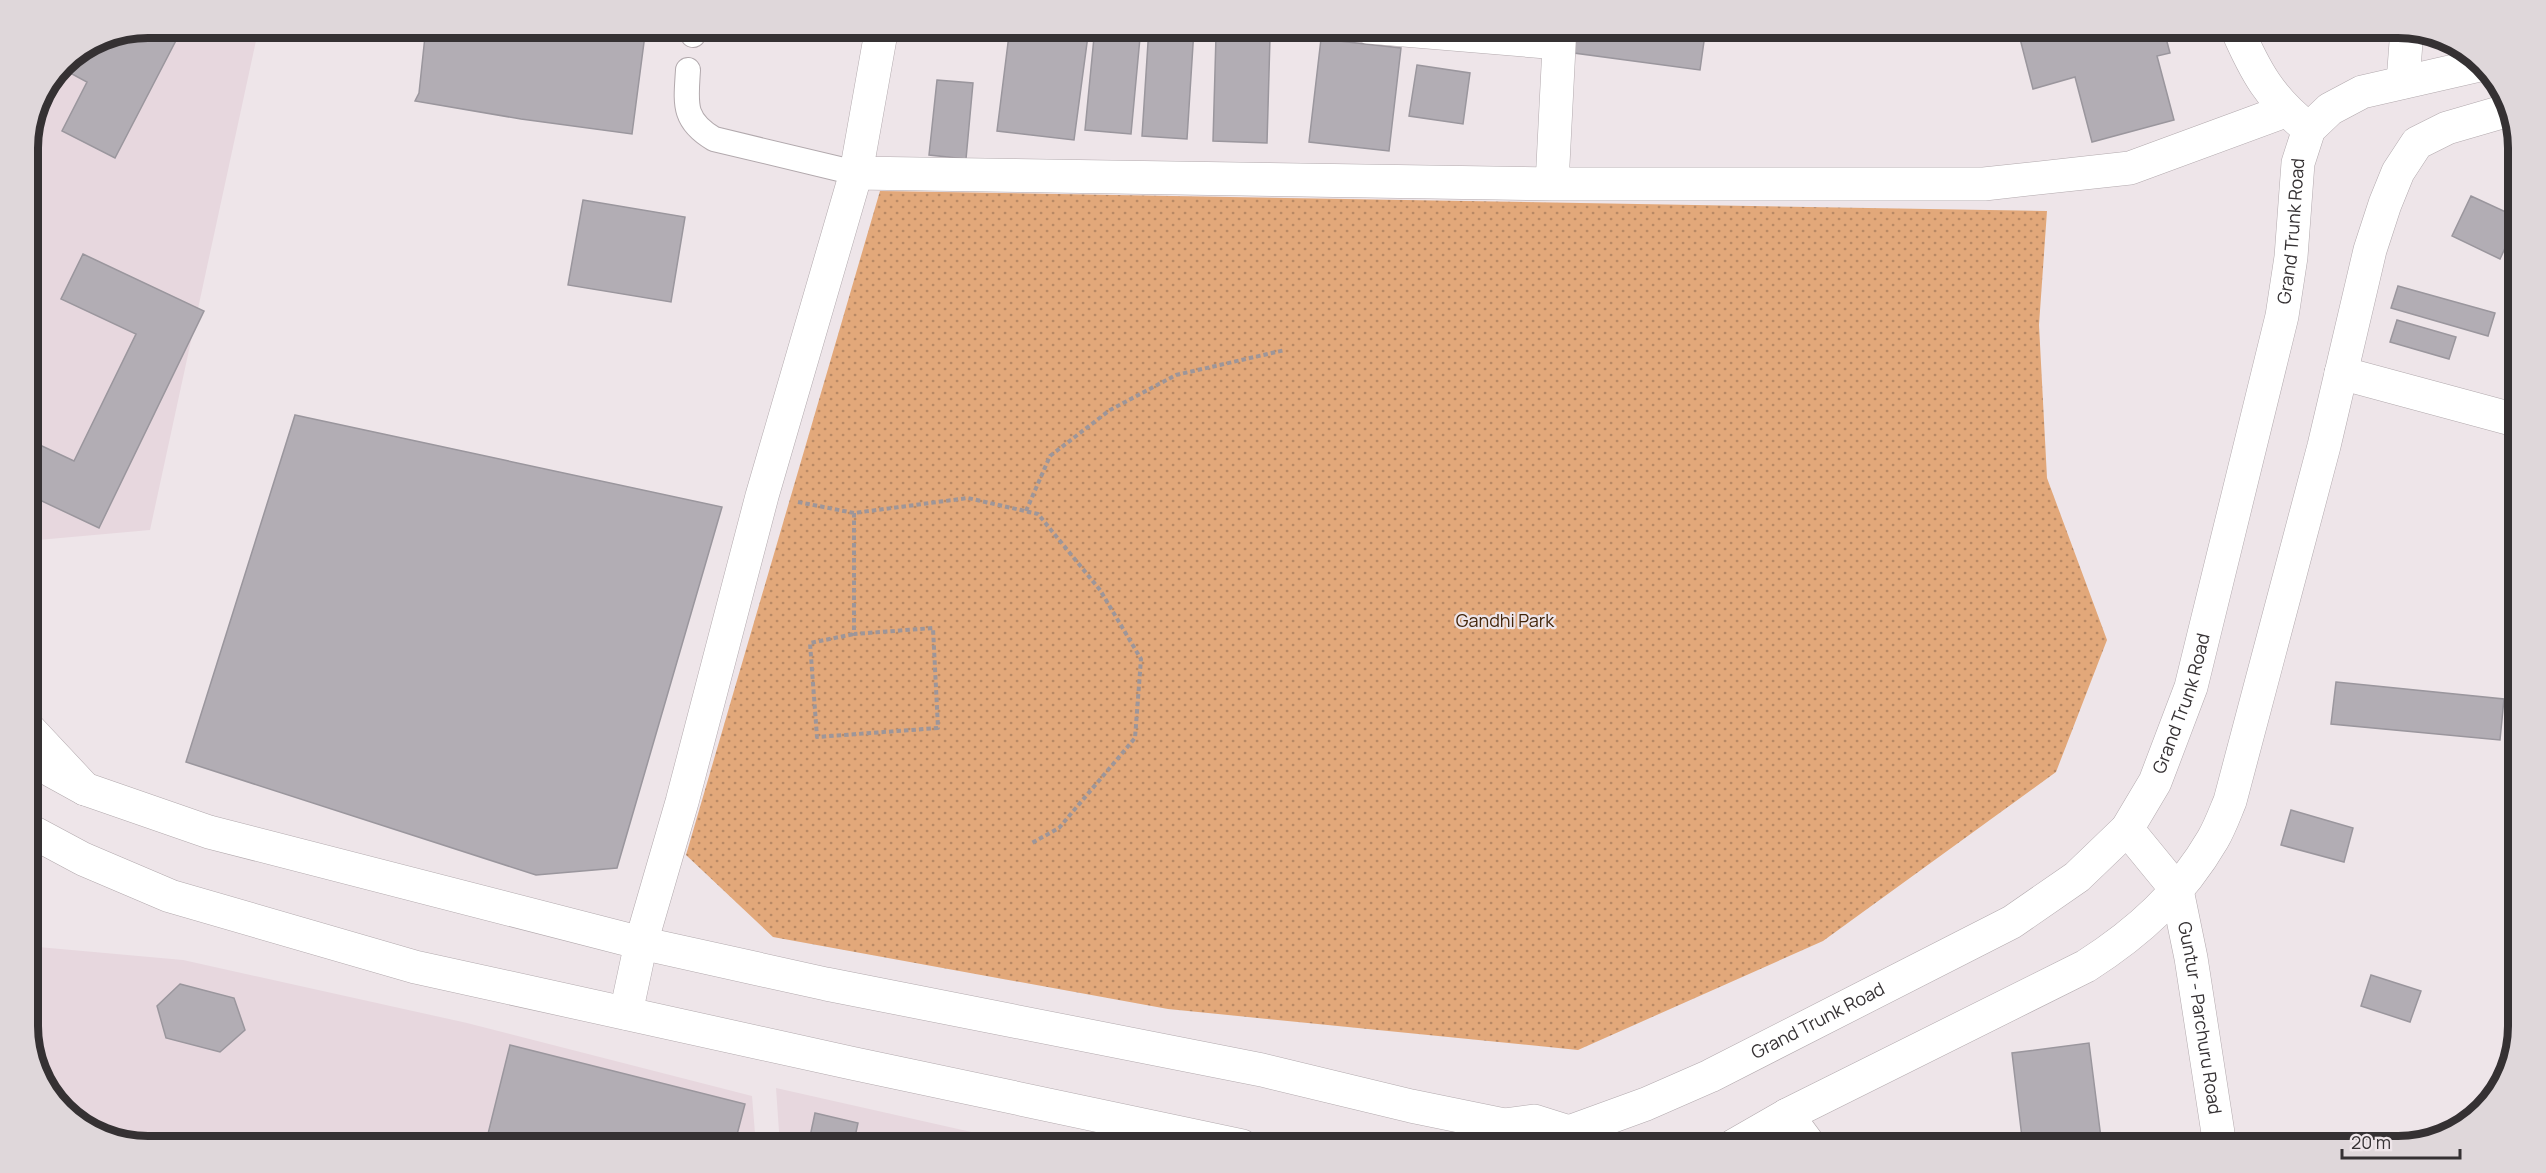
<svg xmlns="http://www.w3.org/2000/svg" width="2546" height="1173" viewBox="0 0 2546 1173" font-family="Manrope,sans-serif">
<defs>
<pattern id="green-dots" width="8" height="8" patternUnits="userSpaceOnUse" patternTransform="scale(1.5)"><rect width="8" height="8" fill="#e2a87a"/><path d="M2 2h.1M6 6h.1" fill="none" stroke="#b88965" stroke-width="1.8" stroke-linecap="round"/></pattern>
</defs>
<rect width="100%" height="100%" fill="#eee5e9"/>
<path fill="#e7d7de" d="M147,27H259L150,530L27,541V140L36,101L62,62L102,36Z
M27,946L183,960L467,1023L752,1096L756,1146H147L101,1137L52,1099L27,1034Z
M776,1088L1034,1146H780Z"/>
<path fill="url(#green-dots)" d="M880,191L2047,211L2039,325L2047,478L2107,640L2056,772L1823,941L1578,1050L1168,1009L773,937L686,855Z"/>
<path fill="#b2adb4" stroke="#9a969d" stroke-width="1.5" d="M147,27H183L115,158L62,131L87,82L59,67L62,62L102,36Z
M426,27H646L632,134L521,119L415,101L419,93Z
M1010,27L1089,28L1074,140L997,131Z
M1095,27H1141L1131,134L1085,130Z
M1149,27L1194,29L1187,139L1142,136Z
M1577,27H1706L1700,70L1574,53Z
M1794,27H1831L1796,35Z
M2017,27H2163L2170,53L2157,56L2174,120L2092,142L2075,77L2033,89Z
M1216,36L1270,37L1267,143L1213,141Z
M1321,39L1401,48L1389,151L1309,142Z
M1417,65L1470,73L1463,124L1409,116Z
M937,80L973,83L966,159L929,155Z
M2471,196L2519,218L2500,259L2452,236Z
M583,200L685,217L671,302L568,285Z
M83,254L204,311L99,528L27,494V439L74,461L136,334L61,299Z
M2398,286L2495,313L2488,336L2391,308Z
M2397,320L2456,337L2449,359L2390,342Z
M295,415L722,507L617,868L536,875L186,762Z
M2336,682L2504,699L2500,740L2331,724Z
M2291,810L2353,828L2344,862L2281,845Z
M27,965L39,968L27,1018Z
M2371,975L2421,991L2410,1022L2361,1006Z
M180,984L234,998L245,1030L220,1052L166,1038L157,1006Z
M2089,1043L2102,1146H2023L2012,1053Z
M510,1045L745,1104L734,1146H485Z
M815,1113L858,1123L853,1146H808Z"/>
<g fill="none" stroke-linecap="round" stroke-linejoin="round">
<defs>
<path id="service" d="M693,35L695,27
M688,70C686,103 682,120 714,139L856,173"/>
<path id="minor" d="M1368,27L1559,43
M2403,82L2407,29
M856,173L1552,184H1984L2130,168L2285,111
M1552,184L1560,27
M2341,373L2519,421
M626,1013L641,943L682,802L762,496L856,173L882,27
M1787,1115L1810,1146"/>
<g id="tertiary">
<path d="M2236,27C2255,71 2270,99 2309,129"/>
<path id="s1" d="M2177,890L2191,958L2220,1146"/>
</g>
<g id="secondary">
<path d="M27,757L85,789L209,832L641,943L826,984L1262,1070L1411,1106L1504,1125"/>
<path d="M27,829L83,859L170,896L415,967L851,1063L1242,1146"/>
<path id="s2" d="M1569,1132L1646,1104L1710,1076L2012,922L2077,877L2127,829L2155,782L2191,687L2282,316L2291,257L2298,163L2309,129L2330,109L2362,92L2480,65"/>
<path d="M1474,1146L1481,1138L1504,1125L1534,1121L1569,1132L1585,1146"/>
<path d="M1733,1146L1787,1115L2086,966C2139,932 2181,894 2213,839C2220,827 2225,813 2230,801L2324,446L2370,250L2385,204L2398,172L2417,143L2447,128L2509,110"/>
</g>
<path id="primary" d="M27,727L85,789
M2127,829L2177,890"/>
</defs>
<use href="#service" stroke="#b2a9ad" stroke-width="26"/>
<use href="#minor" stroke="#b2a9ad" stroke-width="34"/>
<use href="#tertiary" stroke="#b2a9ad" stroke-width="34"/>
<use href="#secondary" stroke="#b2a9ad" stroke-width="34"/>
<use href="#primary" stroke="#b2a9ad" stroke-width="34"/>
<path stroke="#9d969a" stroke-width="4" stroke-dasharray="4.5 3" stroke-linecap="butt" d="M798,502L854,513L968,498L1038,514L1100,590L1141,659L1135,738L1059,828L1030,844
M1026,511L1050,456L1110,410L1176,375L1285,350
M854,513V634L933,628L938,728L817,737L810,643L854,634"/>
<use href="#service" stroke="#fff" stroke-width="24"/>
<use href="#minor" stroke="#fff" stroke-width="33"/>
<use href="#tertiary" stroke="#fff" stroke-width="33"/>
<use href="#secondary" stroke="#fff" stroke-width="33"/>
<use href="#primary" stroke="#fff" stroke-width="33"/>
</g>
<g text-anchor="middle" stroke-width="4.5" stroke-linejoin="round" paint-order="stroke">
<g font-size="18" fill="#353133" stroke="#eee5e9">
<text dy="6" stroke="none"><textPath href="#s2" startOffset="1263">Grand Trunk Road</textPath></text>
<text dy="6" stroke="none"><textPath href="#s2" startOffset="777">Grand Trunk Road</textPath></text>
<text dy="6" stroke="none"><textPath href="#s1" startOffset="130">Guntur - Parchuru Road</textPath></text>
<text dy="6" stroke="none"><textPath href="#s2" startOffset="273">Grand Trunk Road</textPath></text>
</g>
<g font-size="18" fill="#42250a" stroke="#eee5e9">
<text x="1505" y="627">Gandhi Park</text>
</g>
</g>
<path d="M0 0H2546V1173H0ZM148 38H2398A110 110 0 0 1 2508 148V1026A110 110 0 0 1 2398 1136H148A110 110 0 0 1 38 1026V148A110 110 0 0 1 148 38Z" fill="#dfd7da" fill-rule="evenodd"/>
<path fill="none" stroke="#353133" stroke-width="8" d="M148 38H2398A110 110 0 0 1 2508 148V1026A110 110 0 0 1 2398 1136H148A110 110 0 0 1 38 1026V148A110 110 0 0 1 148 38Z"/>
<path d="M2342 1149v9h118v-9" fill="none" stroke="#353133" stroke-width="3"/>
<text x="2351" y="1149" font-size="18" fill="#353133" stroke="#eee5e9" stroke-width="4.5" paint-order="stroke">20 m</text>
</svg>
